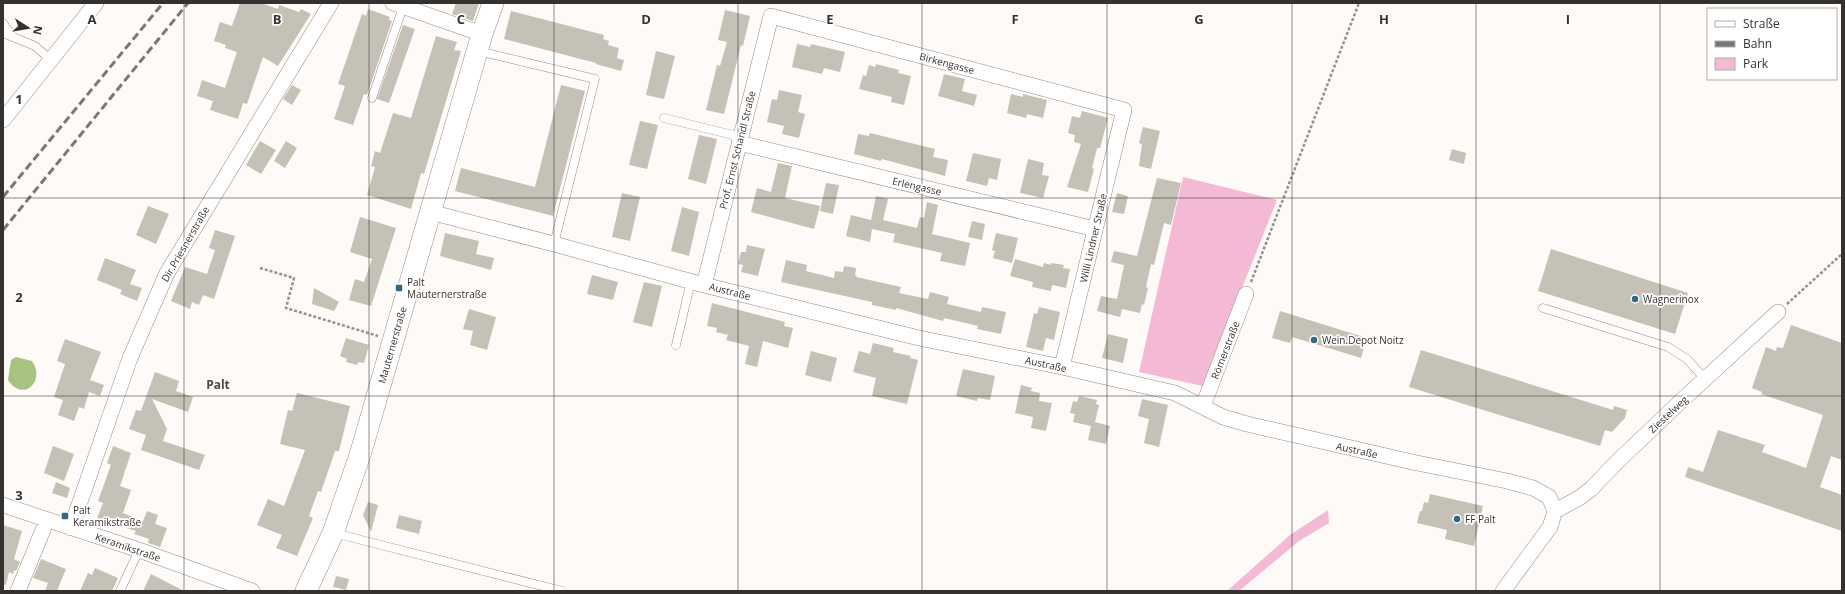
<svg xmlns="http://www.w3.org/2000/svg" width="1845" height="594" viewBox="0 0 1845 594" font-family="'Open Sans',sans-serif">
<rect width="100%" height="100%" fill="#fefaf7"/>
<path fill="#f4b9d5" d="M1183,177L1277,200L1203,386L1139,372Z
M1328,510L1329,523L1299,541L1239,591H1227L1290,535Z"/>
<path fill="#a7c382" d="M16,357L32,361C46,381 23,403 8,380L11,360Z"/>
<path fill="#c5c1b6" d="M240,3H261L278,9L279,5L299,12L301,9L311,14L278,66L263,57L247,104L243,103L238,119L210,110L213,101L197,96L202,80L225,88L237,52L225,48L226,45L214,41L220,22L232,26Z
M456,3H479L473,21L452,14Z
M368,9L390,17L389,20L392,21L367,95L364,94L353,125L334,119L345,86L338,84L362,14L366,16Z
M725,10L750,16L743,46L741,45L724,114L706,110L717,65L720,66L727,42L718,40Z
M511,11L604,35L603,39L609,41L608,45L619,48L617,58L624,60L621,71L596,64V63L504,39Z
M403,25L415,29L389,103L377,99Z
M436,36L457,42L454,50L461,51L424,174L421,173L411,209L367,195L375,167L371,166L375,151L380,153L393,113L411,118Z
M797,44L810,47L811,44L845,52L840,72L824,68L822,74L792,67Z
M656,51L675,56L664,99L646,95Z
M876,64L899,70L898,73L911,76L904,105L891,102L892,97L859,89L863,75L866,76L869,65L875,67Z
M944,74L965,79L962,91L977,95L974,106L938,96Z
M292,85L301,90L292,105L283,99Z
M561,85L585,91L553,216L455,191L461,168L535,187Z
M779,90L802,95L798,112L805,114L799,138L782,134L784,126L767,122L772,99L777,100Z
M1011,94L1023,97V94L1047,100L1043,118L1027,114L1026,118L1007,113Z
M1082,111L1108,118L1100,148H1097L1092,168L1094,169L1088,192L1067,187L1081,144L1074,142L1075,135L1068,133L1072,116L1080,118Z
M640,121L658,125L647,169L629,165Z
M1143,127L1160,131L1151,169L1139,166L1142,144L1139,143Z
M870,133L935,149L933,157L948,160L945,176L882,159L881,161L854,154L858,134L869,136Z
M699,135L717,139L706,184L688,179Z
M260,141L276,150L261,174L246,165Z
M286,141L297,148L285,168L274,161Z
M1452,149L1466,153L1464,164L1449,160Z
M973,153L1001,159L997,180L989,178L987,186L966,181Z
M1028,159L1044,163L1042,175L1049,176L1043,198L1020,193Z
M778,163L792,166L785,198L820,206L814,229L751,212L757,188L771,192Z
M1157,178L1181,183L1171,225L1164,223L1154,265L1151,264L1146,287L1148,288L1144,305L1142,304L1140,313L1122,309L1120,317L1097,311L1101,296L1117,299L1124,265L1111,262L1114,251L1137,256Z
M826,183L839,185L833,214L820,211Z
M622,193L640,197L630,241L612,237Z
M1117,193L1128,196L1124,214L1112,212Z
M876,196L888,199L883,220L917,228L920,217L924,218L927,202L938,205L932,234L970,243L965,266L940,261L942,253L893,242L895,234L872,229L870,242L846,236L851,215L871,220Z
M148,206L169,214L156,244L136,235Z
M682,207L699,212L689,256L671,251Z
M360,217L396,228L371,306L349,300L355,279L364,282L372,259L350,252Z
M972,221L985,224L982,240L968,237Z
M215,230L235,236L214,299L203,295L199,305L192,302L190,309L171,301L185,267L207,274L215,250L209,248Z
M445,233L479,241L476,254L494,258L491,270L440,256Z
M996,233L1018,238L1012,263L993,258L995,251L992,250Z
M747,245L765,249L758,276L741,272L743,265L738,264L741,252H746Z
M1551,249L1688,293L1675,334L1538,291Z
M105,258L136,270L130,284L142,288L137,301L120,294L122,290L97,280Z
M1015,259L1043,267L1044,263L1051,265V263L1064,265L1063,268L1070,269L1066,288L1052,285L1051,291L1032,287L1033,282L1010,276Z
M786,260L807,265L806,271L834,278L835,271L843,272L844,266L856,268L855,275L857,276L856,277L901,287L899,293L928,299L930,292L949,297L947,304L981,312L982,307L1006,312L1001,334L977,329L978,326L944,318L943,321L896,308V310L872,305V302L781,282Z
M592,275L618,282L613,300L587,294Z
M644,282L662,286L652,327L633,322Z
M314,288L339,302L334,311L312,304Z
M712,303L785,322L784,326L793,328L788,348L763,341L757,367L745,364L749,346L726,340L728,335L716,332L717,328L707,326Z
M1039,307L1060,312L1054,340L1046,338L1043,351L1026,347L1034,313L1037,314Z
M469,309L496,317L487,350L470,345L473,331L463,329Z
M1280,311L1367,338L1361,358L1292,337L1290,343L1272,338Z
M1791,325L1842,343V460L1831,456L1820,487L1842,495V531L1685,477L1688,467L1703,472L1718,430L1765,445L1762,452L1806,468L1823,415L1761,394L1762,392L1752,388L1766,347L1776,351L1777,347L1783,348Z
M1108,334L1128,339L1123,363L1102,358Z
M346,338L369,345L364,363L358,362L357,365L346,362L347,359L340,356Z
M65,339L101,352L90,380L104,385L100,396L89,392L84,409L79,407L74,421L58,415L63,400L54,397L65,364L57,361Z
M873,343L894,348L893,352L911,356L910,358L918,360L907,404L872,396L876,378L853,372L859,351L870,354Z
M1421,350L1613,410L1614,406L1627,410L1625,418L1612,432L1605,430L1600,446L1409,387Z
M811,351L837,358L831,382L805,375Z
M963,369L995,376L990,400L978,398L977,401L956,396Z
M155,372L179,381L176,391L193,397L188,412L152,399L167,429L163,441L205,455L199,470L141,450L146,435L129,429L136,410L141,411Z
M1021,385L1032,388L1031,391L1040,393L1039,401L1052,403L1046,431L1031,428L1033,417L1015,413Z
M297,393L350,406L339,451H335L321,492L318,491L309,516L313,518L297,556L276,548L282,535L257,525L268,499L284,506L305,450L280,444L288,410L292,411Z
M1079,396L1097,400L1096,404L1099,405L1095,422L1110,426L1106,444L1088,440L1091,426L1073,422L1075,414L1070,413L1073,401L1077,402Z
M1142,399L1168,405L1159,447L1144,443L1149,419L1138,416Z
M53,446L74,454L64,481L44,473Z
M113,446L131,453L120,486L131,490L123,513L143,521L147,511L158,515L155,524L167,528L160,547L148,543L149,539L134,534L136,531L97,518L103,503L98,501L111,465L107,463Z
M56,482L70,488L67,498L52,493Z
M1430,494L1483,506L1474,546L1445,539L1447,530L1417,523L1420,511H1422L1424,502L1428,503Z
M368,502L378,505L371,532L363,515Z
M399,515L422,521L419,534L396,528Z
M3,525L22,531L14,559L20,562L16,571L14,570L13,574L9,572L6,585L3,584Z
M41,559L66,569L57,591H45L48,583L33,578Z
M95,568L118,578L112,591H80L88,573L92,575Z
M151,574L184,591H143Z
M336,576L349,579L346,590L333,587Z"/>
<g fill="none" stroke-linecap="round" stroke-linejoin="round">
<defs>
<path id="lane" d="M3,23L13,37
M3,33L35,46L51,60
M478,51L595,79L554,244
M372,98L403,7
M664,118L741,137
M1543,308L1668,347L1687,359L1705,379
M676,345L691,281
M334,533L562,591
M120,591L139,550"/>
<path id="street" d="M393,3L482,34
M3,120L96,3
M739,143L1095,229
M430,212L554,244L704,285L919,338L1062,367L1175,393L1223,417L1247,424L1412,462L1507,481L1533,488L1549,497L1555,511L1550,527L1503,591
M704,285L771,16L1124,110L1062,367
M1203,406L1246,294
M3,505L139,550L252,591
M1555,511L1579,498L1591,489L1618,461L1680,402L1778,312
M71,528L130,358L167,273L331,3
M18,591L47,520"/>
<path id="secondary" d="M306,591L333,533L360,455L482,34L493,3"/>
</defs>
<use href="#lane" stroke="#958b84" stroke-width="9"/>
<use href="#street" stroke="#958b84" stroke-width="16"/>
<use href="#secondary" stroke="#958b84" stroke-width="22"/>
<path stroke="#95918e" stroke-width="2.5" stroke-dasharray="3 2" stroke-linecap="butt" d="M260,268L294,278L286,308L378,336
M1251,282L1359,3
M1787,304L1842,254"/>
<use href="#lane" stroke="#fff" stroke-width="8"/>
<use href="#street" stroke="#fff" stroke-width="15"/>
<use href="#secondary" stroke="#fff" stroke-width="21"/>
<path stroke="#7b7774" stroke-width="3" stroke-dasharray="8 4" stroke-linecap="butt" d="M3,197L163,3
M3,230L188,3"/>
</g>
<path fill="none" stroke="#35312e" stroke-width="1" stroke-opacity="0.55" d="M184,3V591M369,3V591M554,3V591M738,3V591M922,3V591M1107,3V591M1292,3V591M1476,3V591M1660,3V591M3,198H1842M3,396H1842"/>
<g fill="#316882" stroke="#fff" stroke-width="1.5">
<rect x="395" y="284" width="8" height="8" rx="2"/>
<circle cx="1635" cy="299" r="4"/>
<circle cx="1314" cy="340" r="4"/>
<rect x="61" y="512" width="8" height="8" rx="2"/>
<circle cx="1457" cy="519" r="4"/>
</g>
<g text-anchor="middle" stroke-width="3.5" stroke-linejoin="round" paint-order="stroke">
<g font-size="10" fill="#35312e" stroke="#fff">
<text transform="translate(947 63) rotate(15)" y="4">Birkengasse</text>
<text transform="translate(737 150) rotate(-76)" y="4">Prof. Ernst Schandl Straße</text>
<text transform="translate(917 186) rotate(13)" y="4">Erlengasse</text>
<text transform="translate(1093 238) rotate(-77)" y="4">Willi Lindner Straße</text>
<text transform="translate(185 244) rotate(-60)" y="4">Dir.Priesnerstraße</text>
<text transform="translate(730 291) rotate(14)" y="4">Austraße</text>
<text transform="translate(392 345) rotate(-74)" y="4">Mauternerstraße</text>
<text transform="translate(1225 350) rotate(-69)" y="4">Römerstraße</text>
<text transform="translate(1046 364) rotate(12)" y="4">Austraße</text>
<text transform="translate(1668 414) rotate(-43)" y="4">Ziestelweg</text>
<text transform="translate(1357 450) rotate(12)" y="4">Austraße</text>
<text transform="translate(128 547) rotate(19)" y="4">Keramikstraße</text>
</g>
<g font-size="10" fill="#35312e" stroke="#fff" text-anchor="start">
<text x="407" y="286">Palt<tspan x="407" dy="12">Mauternerstraße</tspan></text>
<text x="1643" y="303">Wagnerinox</text>
<text x="1322" y="344">Wein.Depot Noitz</text>
<text x="73" y="514">Palt<tspan x="73" dy="12">Keramikstraße</tspan></text>
<text x="1465" y="523">FF Palt</text>
</g>
<g font-size="12" font-weight="bold" fill="#4f4640" stroke="#fff">
<text x="218" y="389">Palt</text>
</g>
</g>
<g font-size="13" text-anchor="middle" font-weight="bold" fill="#35312e" stroke="#fff" stroke-width="3.5" stroke-linejoin="round" paint-order="stroke">
<text x="92" y="24">A</text>
<text x="277" y="24">B</text>
<text x="461" y="24">C</text>
<text x="646" y="24">D</text>
<text x="830" y="24">E</text>
<text x="1015" y="24">F</text>
<text x="1199" y="24">G</text>
<text x="1384" y="24">H</text>
<text x="1568" y="24">I</text>
<text x="19" y="104">1</text>
<text x="19" y="302">2</text>
<text x="19" y="500">3</text>
</g>
<rect width="1845" height="594" fill="none" stroke="#35312e" stroke-width="8"/>
<rect x="1707" y="8" width="130" height="72" fill="#ffffff" stroke="#aeadab"/>
<rect x="1715" y="21" width="20" height="6" fill="#ffffff" stroke="#aeadab"/>
<text x="1743" y="28" font-size="12" fill="#35312e">Straße</text>
<rect x="1715" y="41" width="20" height="6" fill="#7b7774" stroke="#aeadab"/>
<text x="1743" y="48" font-size="12" fill="#35312e">Bahn</text>
<rect x="1715" y="58" width="20" height="12" fill="#f4b9d5" stroke="#aeadab"/>
<text x="1743" y="68" font-size="12" fill="#35312e">Park</text>
<g transform="translate(28 28) rotate(102)" stroke="#ffffff" stroke-width="3" paint-order="stroke">
<path d="M0-3L7 15L0 10L-7 15Z" fill="#35312e"/>
<text y="-6" font-size="11" font-weight="bold" text-anchor="middle" fill="#35312e">N</text>
</g>
</svg>
